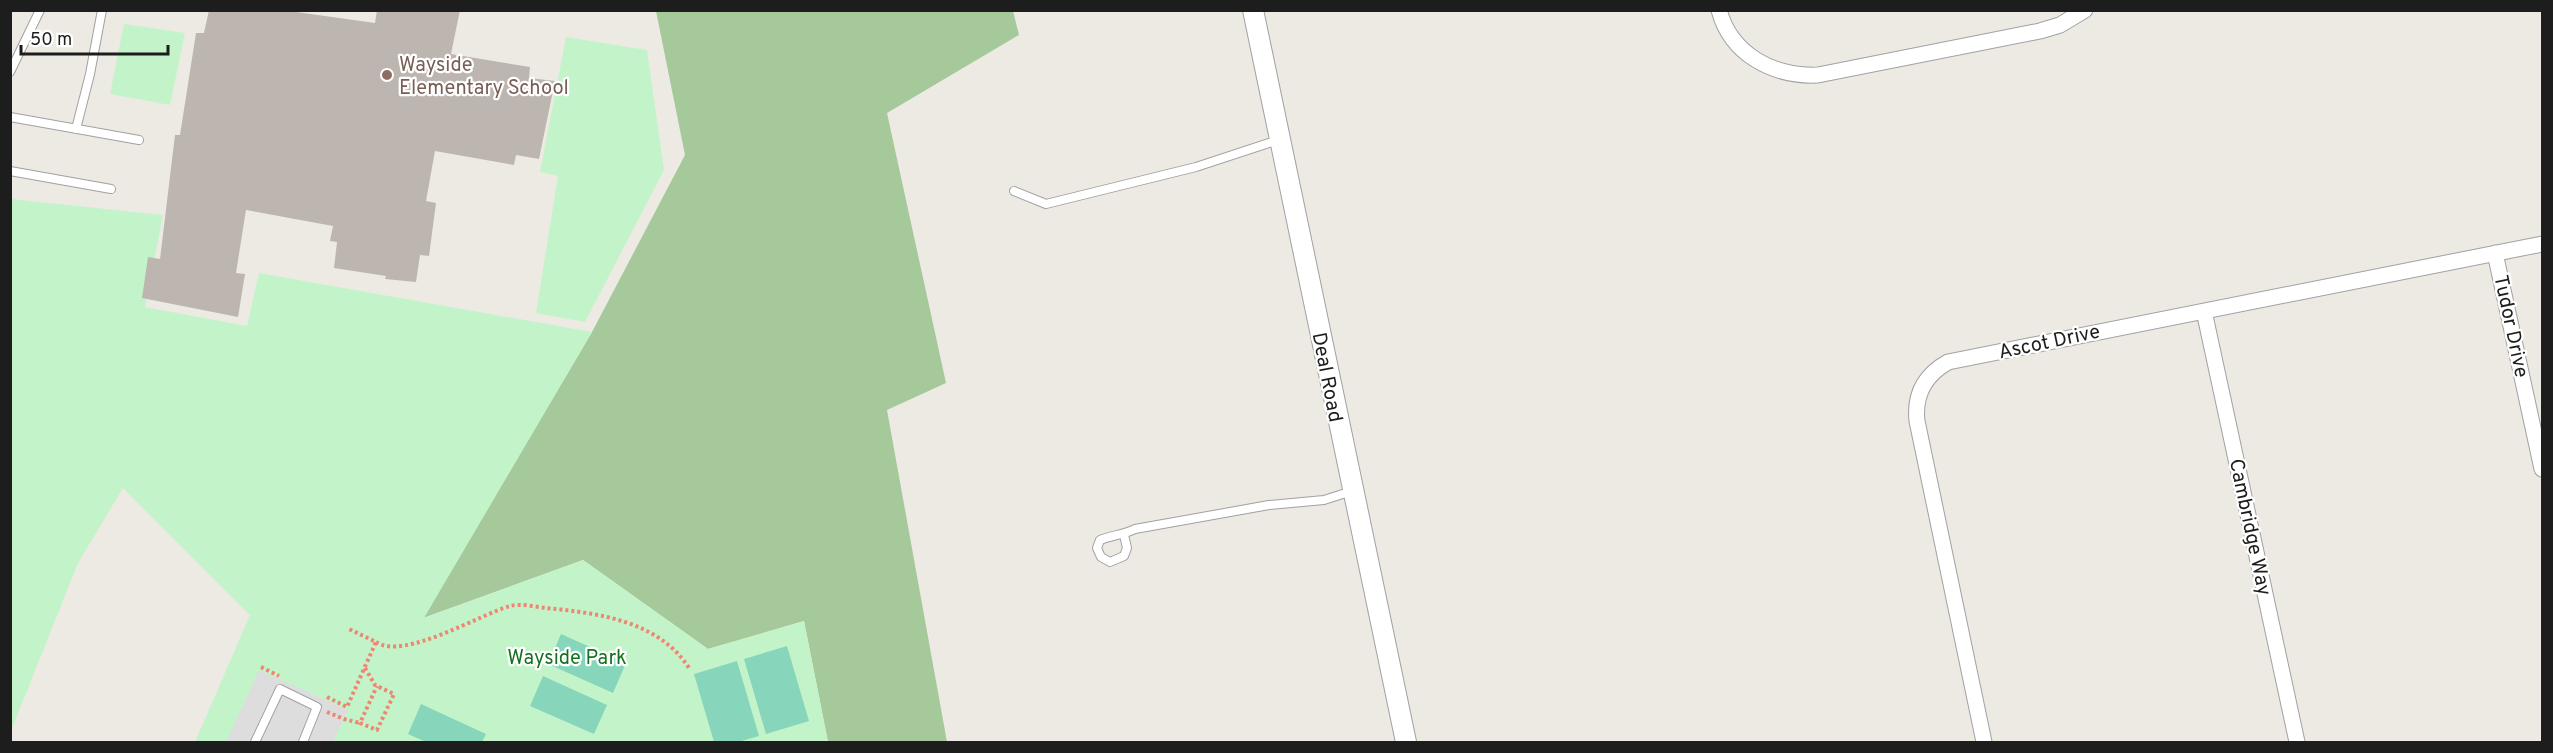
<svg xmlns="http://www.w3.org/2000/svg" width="2553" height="753" viewBox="0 0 2553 753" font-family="Overpass,sans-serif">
<rect width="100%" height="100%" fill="#edeae3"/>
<path fill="#a6c99b" d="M656,11H1013L1019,35L887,113L946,383L887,410L947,742H828L804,621L708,649L583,560L423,618L592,332L685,155Z"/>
<path fill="#c3f4c9" d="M124,24L185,33L170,105L110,94Z
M566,37L647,50L664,170L585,322L536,313L558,176L540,172Z
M11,199L163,215L145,307L247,326L259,273L592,332L424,618L583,560L708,649L804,621L828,742H195L250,615L123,488L78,563L11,731Z"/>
<path fill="#87d6bb" d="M561,634L626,663L613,693L548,664Z
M787,646L809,721L766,734L744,659Z
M737,661L759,736L738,742H714L694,674Z
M543,676L607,705L594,734L530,706Z
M421,704L486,734L482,742H426L408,734Z"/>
<path fill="#ddd" d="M259,670L348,710L333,742H226Z"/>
<path fill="#bdb6b0" d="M209,10H282L375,23L377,10H460L451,54L530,67L529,78L555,81L539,159L516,155L514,165L435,151L426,201L436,203L429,256L420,255L416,282L385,279L386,276L334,268L337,242L330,241L333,226L246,210L236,273L245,274L238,317L142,298L148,257L160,259L175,135H180L196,33H204Z"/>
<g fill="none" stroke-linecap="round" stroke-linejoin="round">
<defs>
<path id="service" d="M10,72L40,10
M10,117L139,140
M76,129L90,74L102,10
M10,171L111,189
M1014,191L1046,204L1196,167L1278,140
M1124,535L1127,548L1124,556L1110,562L1101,557L1097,548L1100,540C1112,535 1123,535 1135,529L1269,505L1324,500L1352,491
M255,742L280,689L317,707L303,742"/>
<path id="minor" d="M1719,10C1731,55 1774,77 1818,75L2040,31L2060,25L2085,10
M2495,253L2542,469
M2204,311L2297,742
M1984,742L1917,421C1914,394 1925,375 1948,362L2542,244"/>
<path id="tertiary" d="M1253,10L1406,742"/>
</defs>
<use href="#service" stroke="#a1a1a1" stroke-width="10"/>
<use href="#minor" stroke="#a1a1a1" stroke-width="17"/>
<use href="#tertiary" stroke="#a1a1a1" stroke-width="22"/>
<path stroke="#ee8673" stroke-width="4" stroke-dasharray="3 3" stroke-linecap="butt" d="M376,642C403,661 481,614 510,606C520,603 536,607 546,608C598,613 659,621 689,668
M261,667L279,676
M365,668L375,685L394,694L377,730L360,723L377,686
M327,697L347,707L376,642L347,628
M327,712L344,719L360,723"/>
<use href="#service" stroke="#fff" stroke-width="8"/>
<use href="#minor" stroke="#fff" stroke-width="15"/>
<use href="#tertiary" stroke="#fff" stroke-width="20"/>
</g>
<circle fill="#8d6e63" stroke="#fff" stroke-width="2" cx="387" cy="75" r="6"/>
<g text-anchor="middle" stroke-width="4.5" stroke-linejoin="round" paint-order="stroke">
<g font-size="20" fill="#785e54" stroke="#fff" text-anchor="start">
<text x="399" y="71">Wayside<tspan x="399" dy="23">Elementary School</tspan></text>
</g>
<g font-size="20" fill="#1d1d1d" stroke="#fff">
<text transform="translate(2512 326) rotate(78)" y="7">Tudor Drive</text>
<text transform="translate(2049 341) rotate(-12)" y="7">Ascot Drive</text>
<text transform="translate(1328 377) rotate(79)" y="7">Deal Road</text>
<text transform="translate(2251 527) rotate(78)" y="7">Cambridge Way</text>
</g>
<g font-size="20" fill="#147120" stroke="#fff">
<text x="567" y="664">Wayside Park</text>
</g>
</g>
<rect width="2553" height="753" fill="none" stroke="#1d1d1d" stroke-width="24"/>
<path d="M21 45v9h147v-9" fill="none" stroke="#1d1d1d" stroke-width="3"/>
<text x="30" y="45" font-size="18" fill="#1d1d1d" stroke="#ffffff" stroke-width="4.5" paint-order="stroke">50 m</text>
</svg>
